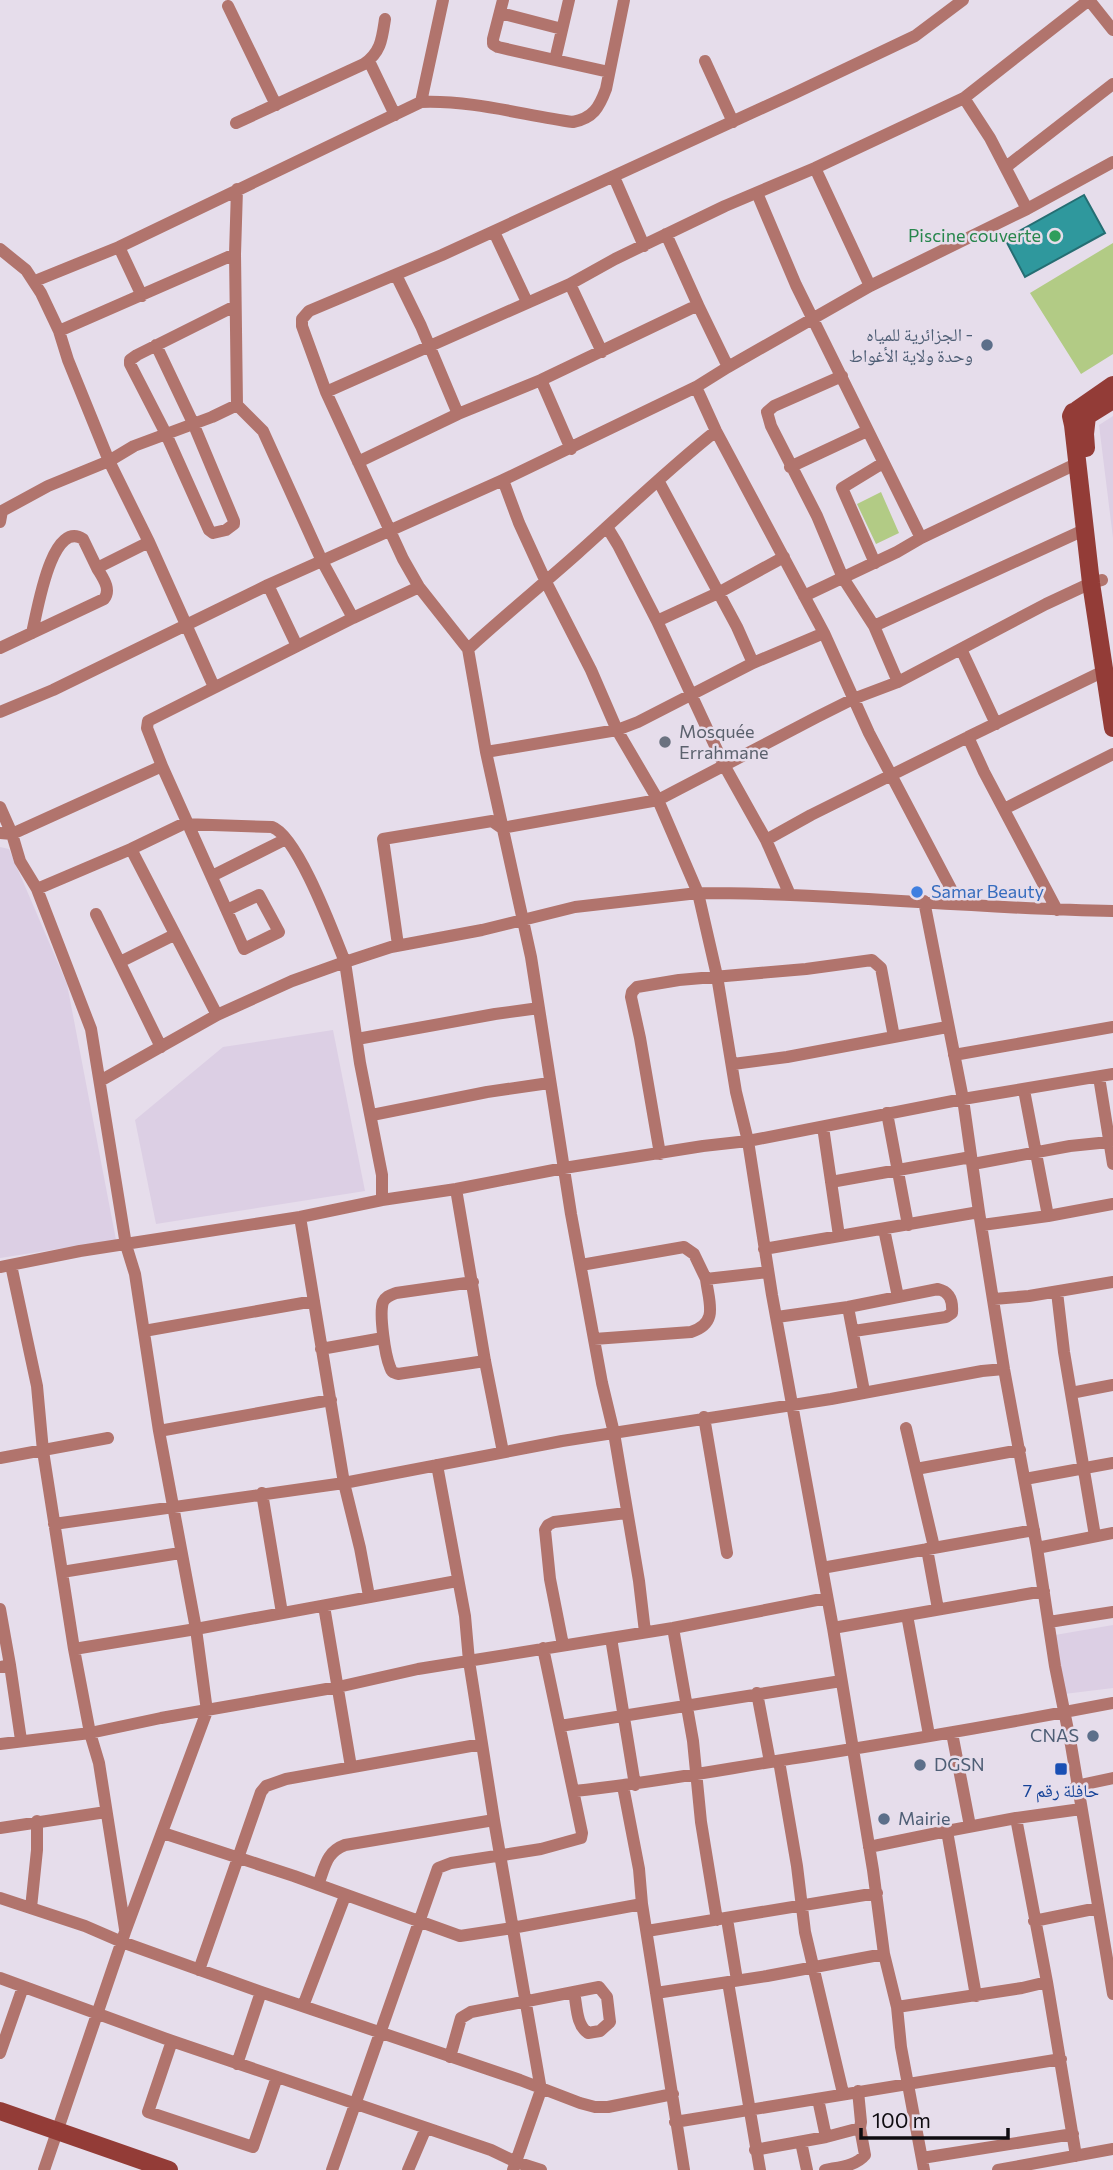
<svg xmlns="http://www.w3.org/2000/svg" width="1113" height="2170" viewBox="0 0 1113 2170" font-family="Commissioner,'Noto Naskh Arabic',sans-serif">
<rect width="100%" height="100%" fill="#e6ddeb"/>
<path fill="#dccfe4" d="M1113,416V538L1099,425Z
M0,847L9,849L67,984L116,1240L0,1258Z
M333,1030L365,1191L156,1224L135,1120L223,1047Z
M1113,1625V1688L1064,1694L1055,1635Z"/>
<path fill="#b2cb85" d="M1113,243V354L1081,374L1030,293Z
M881,492L899,533L876,544L857,504Z"/>
<path fill="#2f989d" stroke="#256e73" stroke-width="2" d="M1084,195L1105,233L1025,277L1005,239Z"/>
<g fill="none" stroke-linecap="round" stroke-linejoin="round">
<path stroke="#b1746d" stroke-width="12" d="M503,0L493,39V44L498,47L555,60L569,0
M1089,0L1113,30
M228,6L276,105
M500,13L562,29
M555,60L609,72
M369,61L395,115
M705,61L733,122
M964,98L990,138L1027,209
M421,102L443,0
M236,123L364,64C381,52 382,39 385,19
M1006,167L1113,84
M815,168L870,286
M614,177L644,246
M757,193L796,285L921,538L897,552L804,596
M494,232L527,302
M119,247L142,296
M0,249L26,270L41,293L59,331L68,360L109,461L149,542L214,687
M35,281L119,247L421,102C472,100 523,115 573,122C593,118 599,108 606,89L624,0
M570,284L602,352
M698,305L728,367
M59,331L235,254
M156,345L193,423L234,521V524L226,530L213,533L209,530L166,434L130,364V360L137,355L235,306
M842,376L774,406L767,412L771,426L817,516L843,578L874,626L898,682
M541,380L571,449
M696,387L716,431L824,633L869,733L959,904
M326,392L570,284L615,259L725,206L815,168L964,98L1089,0
M237,405L263,431L322,561L353,618
M458,414L541,380L698,305L666,234
M358,462L458,414L421,326L396,275
M790,467L867,431
M659,482L737,627L753,663
M0,522L2,511L48,486L109,461L134,446L212,417L237,405L235,254L237,189
M607,527L618,545L657,621L718,593L784,557
M921,538L1078,463
M875,563L842,488L883,463
M268,585L297,646
M657,621L724,765L766,840L790,895
M874,626L1084,530
M32,633C37,613 51,519 83,539L97,568
M0,648L104,599C112,589 102,577 97,568L149,542
M468,649L419,587L403,559L326,392L302,326V319L309,311L442,255L795,93L915,36L963,0
M961,649L996,724
M0,712L53,690L268,585L503,480
M486,752L617,730L638,722L753,663L824,633
M0,807L12,834L162,766
M1004,809L1113,754
M0,833L12,834L20,861L37,889L91,1029L126,1245L135,1274L159,1431L196,1629L207,1711L125,1932L44,2170
M766,840L811,815L968,737
M212,876L286,839
M37,889L131,849L183,824L272,827C298,836 334,935 345,962L292,981L217,1015L131,849
M924,901L963,1099L979,1212L1004,1369L1037,1548L1055,1666L1071,1745L1113,1994
M227,910L259,895L279,932L244,949L162,766L147,728L148,721L353,618L419,587
M1057,910L984,772L968,737L1104,671
M96,914L161,1047
M398,945L383,839L492,821L502,828L658,800L817,717L853,699L898,682L1046,604L1091,583L1102,580
M120,962L174,935
M357,1039L495,1014L539,1008
M954,1055L1113,1027
M733,1064L787,1057L947,1027
M1099,1077L1113,1164
M100,1081L217,1015
M1024,1090L1048,1216
M887,1113L908,1225
M372,1115L487,1092L549,1083
M823,1127L839,1236
M660,1154L640,1038L631,997L632,992L637,987L679,980L806,969L872,960L881,968L894,1037
M973,1164L1070,1146L1109,1142
M831,1182L971,1157
M456,1189L485,1361L503,1452
M382,1200V1175L360,1063L345,962L391,947L482,930L575,907L698,893L658,800L617,730L591,670L546,582L519,523L503,480L696,387L728,367L870,286L1027,209L1113,162
M300,1217L344,1483L360,1548L369,1596
M982,1225L1048,1216L1113,1204
M884,1229L898,1297
M764,1249L979,1212
M11,1265L37,1386L43,1451L74,1649L90,1733L99,1763L125,1929
M581,1265L684,1247L694,1254L706,1279L768,1272
M0,1267L80,1251L300,1217L382,1200L456,1189L564,1168L703,1146L748,1141L963,1099L1113,1074
M473,1282L396,1293C391,1295 386,1296 383,1302C379,1314 385,1355 390,1367C392,1373 393,1372 398,1374L485,1361
M1057,1292L1064,1352L1095,1536
M994,1299L1029,1296L1113,1282
M848,1307L864,1391
M777,1317L848,1307L938,1289C950,1292 953,1301 952,1313L946,1317L854,1331
M144,1331L314,1301
M594,1339L691,1332C719,1323 709,1303 706,1279
M321,1349L383,1338
M1071,1393L1113,1385
M704,1417L727,1553
M906,1428L934,1547
M159,1431L331,1400
M0,1458L108,1438
M437,1465L465,1616L469,1661L494,1820L541,2090L513,2170
M916,1469L1020,1450
M1025,1479L1113,1463
M262,1493L282,1613
M54,1524L344,1483L562,1441L831,1399L982,1371L1004,1369
M1037,1548L1113,1533
M927,1549L938,1609
M822,1568L1034,1530
M62,1572L180,1553
M324,1606L351,1767
M0,1609L10,1665L0,1667
M907,1615L929,1735
M1049,1622L1113,1612
M673,1628L693,1741L701,1822L717,1920
M833,1628L1044,1591
M645,1632L639,1581L614,1433L602,1383L571,1214L531,957L486,752L468,649C504,616 542,585 578,553C624,512 668,469 716,431
M611,1638L635,1785
M563,1645L550,1579L545,1530L548,1525L554,1522L626,1513
M74,1649L196,1629L457,1581
M10,1665L21,1740
M757,1693L770,1762
M560,1726L841,1681
M952,1733L970,1826
M0,1744L90,1733L161,1718L338,1687L418,1669L673,1628L827,1598
M779,1761L797,1866L805,1932L843,2093
M623,1786L639,1869L642,1904L684,2170
M1076,1786L1113,1778
M574,1791C655,1783 734,1767 815,1755C915,1739 1014,1722 1113,1703
M1016,1818L1081,1809
M0,1828L106,1812
M163,1833L294,1876L460,1936L512,1928L642,1904
M869,1847L947,1831
M318,1885C325,1867 326,1852 345,1845L494,1820
M0,1898L85,1926L122,1942L261,1992L520,2080L580,2103L595,2107H608L673,2094
M31,1908L37,1850V1821
M727,1919L737,1980
M1034,1921L1098,1908
M647,1931L877,1893
M199,1970L261,1792L266,1786L286,1779L482,1744
M0,1978L172,2041L491,2150L516,2162L541,2170
M728,1982L760,2170
M656,1993L767,1976L884,1954
M976,1996L947,1831L1016,1818L1047,1982
M303,2006L345,1896
M897,2007L1022,1988L1047,1982L1076,2156
M172,2041L148,2112L253,2147L277,2077
M0,2053L23,1987
M450,2057L461,2018L471,2012L599,1987L607,1997L610,2022L600,2031L588,2033C576,2025 577,2006 574,1992
M237,2064L261,1992
M818,2099L826,2137
M675,2122L1061,2059
M801,2142L807,2170
M755,2150L826,2137L860,2128L861,2122L858,2091
M922,2158L1073,2134
M332,2170L438,1868L451,1863L541,1849L581,1838L582,1833L543,1648
M408,2170L426,2128
M825,2170C839,2167 856,2166 865,2155L860,2128
M924,2170L901,2047L897,2007L884,1954L873,1870L833,1628L772,1295L748,1141L736,1092L717,976L698,893C836,893 974,909 1113,911
M998,2170L1113,2149"/>
<path stroke="#933c37" stroke-width="18" d="M1077,410L1113,385
M1087,416L1113,400
M1085,424L1081,427L1073,425L1071,416L1073,412L1081,410L1087,416L1085,434L1086,448
M1073,425L1091,583L1113,728
M0,2111L169,2170"/>
</g>
<circle fill="#2e9e5b" stroke="#e6ddeb" stroke-width="2.5" cx="1055" cy="236" r="7"/>
<g fill="#5c6f8a" stroke="#e6ddeb" stroke-width="2.5">
<circle cx="987" cy="345" r="7"/>
<circle cx="1093" cy="1736" r="7"/>
<circle cx="920" cy="1765" r="7"/>
<circle cx="884" cy="1819" r="7"/>
</g>
<circle fill="#6b7280" stroke="#e6ddeb" stroke-width="2.5" cx="665" cy="742" r="7"/>
<circle fill="#3f7fe0" stroke="#e6ddeb" stroke-width="2.5" cx="917" cy="892" r="7"/>
<rect fill="#1a4fb4" stroke="#e6ddeb" stroke-width="2.5" x="1054" y="1762" width="14" height="14" rx="3.5"/>
<g text-anchor="middle" stroke-width="5" stroke-linejoin="round" paint-order="stroke">
<g font-size="18" fill="#27864d" stroke="#e6ddeb" text-anchor="end">
<text x="1041" y="242">Piscine couverte</text>
</g>
<g font-size="18" fill="#4e5e75" stroke="#e6ddeb" text-anchor="end">
<text x="973" y="341">الجزائرية للمياه -<tspan x="973" dy="21">وحدة ولاية الأغواط</tspan></text>
<text x="1079" y="1742">CNAS</text>
<text x="934" y="1771" text-anchor="start">DGSN</text>
<text x="898" y="1825" text-anchor="start">Mairie</text>
</g>
<g font-size="18" fill="#5b616d" stroke="#e6ddeb" text-anchor="start">
<text x="679" y="738">Mosquée<tspan x="679" dy="21">Errahmane</tspan></text>
</g>
<g font-size="18" fill="#366cbe" stroke="#e6ddeb" text-anchor="start">
<text x="931" y="898">Samar Beauty</text>
</g>
<g font-size="18" fill="#164399" stroke="#e6ddeb">
<text x="1061" y="1797">حافلة رقم 7</text>
</g>
</g>
<path d="M861 2128v10h147v-10" fill="none" stroke="#0f0c11" stroke-width="3.5"/>
<text x="872" y="2128" font-size="21" fill="#0f0c11" stroke="#e6ddeb" stroke-width="5" paint-order="stroke">100 m</text>
</svg>
